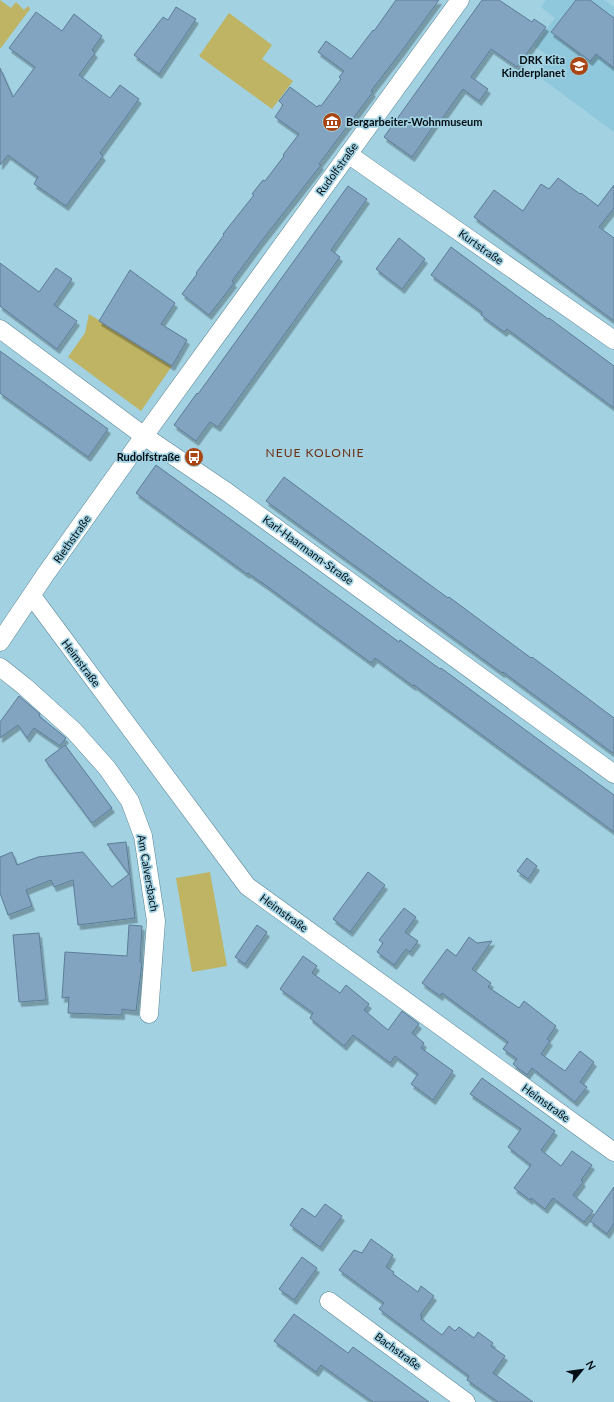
<svg xmlns="http://www.w3.org/2000/svg" width="614" height="1402" viewBox="0 0 614 1402" font-family="Lato,sans-serif">
<defs>
<filter id="shadow"><feDropShadow dx="2.5" dy="4.5" stdDeviation="0" flood-color="#0004"/></filter>
</defs>
<rect width="100%" height="100%" fill="#a2d1e2"/>
<path fill="#8fc7dc" d="M546,0H604L614,7V132L537,75L549,56L534,46L555,18L541,7Z"/>
<path fill="#beb463" d="M0,0L11,8L16,2L24,10L28,6L30,9L0,49Z
M229,13L272,45L262,59L293,81L272,109L199,56Z
M89,314L172,366L141,411L68,357L85,333Z
M210,872L227,966L192,972L176,878Z"/>
<path fill="#82a4c0" stroke="#5c7c96" filter="url(#shadow)" d="M396,0H439L401,52L371,91L373,92L319,164L321,165L260,243L232,281L234,283L209,315L182,294L197,274L196,273L224,235L223,234L254,195L252,194L263,180L265,181L284,156L283,155L299,134L275,117L283,105L279,101L290,87L317,107L319,105L321,106L341,79L339,77L344,71L318,52L326,41L351,59L373,30L374,31Z
M482,0H499L532,22L534,19L546,27L517,67L491,49L471,77L488,89L479,101L463,89L441,120L439,118L412,157L384,137Z
M576,0H590L614,18V68L596,54L590,61L551,32Z
M176,7L196,19L159,74L134,55L163,17L168,20Z
M36,12L62,31L74,14L102,36L92,50L95,53L79,75L110,98L120,85L139,99L100,153L103,156L66,206L34,184L38,177L8,155L0,165V68L13,97L35,67L9,48Z
M558,178L580,194L581,193L598,206L614,185V208L599,227L614,238V321L474,217L494,190L523,211L541,184L549,189Z
M348,186L367,199L331,250L340,257L218,427L210,422L196,441L174,425L197,393L198,394Z
M399,238L425,259L402,289L376,269Z
M451,247L548,319L549,318L614,366V408L507,329L504,332L481,315L482,312L431,275Z
M0,263L39,292L56,268L72,279L54,305L77,321L57,349L0,306Z
M130,270L175,303L161,324L187,340L172,366L99,321Z
M0,351L108,429L88,457L0,393Z
M156,465L399,642L400,640L440,669L441,668L614,795V832L414,685L413,686L375,658L371,663L268,587L248,573L247,574L136,493Z
M284,477L407,568L448,598L449,597L531,658L532,657L574,688L614,718V754L503,672L502,673L266,501Z
M19,696L40,714L39,716L66,738L60,746L34,728L27,738L18,725L0,738V722Z
M65,745L112,808L92,823L45,760Z
M126,842L135,918L78,925L73,880L54,887L51,880L26,890L32,906L8,915L0,893V857L12,852L17,865L38,857L83,852L112,887L129,874L107,844Z
M527,858L537,866L528,879L517,871Z
M368,872L385,885L350,932L333,919Z
M404,908L416,917L405,932L418,941L410,952L406,949L394,965L377,952L383,943L379,940Z
M129,925L142,926L140,962L142,963L136,1011L122,1009V1015L68,1013L69,997L62,998L65,952L127,956Z
M257,925L267,932L245,964L235,957Z
M39,933L46,1000L19,1002L13,935Z
M469,937L477,943L492,941L472,969L491,983L488,987L519,1008L524,1001L556,1026L547,1039L550,1041L541,1054L565,1071L580,1051L594,1062L580,1082L587,1087L575,1102L532,1068L527,1075L513,1064L517,1059L503,1049L508,1042L442,993L440,996L422,983L447,949L456,956Z
M303,956L317,966L312,973L340,993L346,985L369,1004L364,1010L388,1030L402,1011L419,1024L412,1033L424,1043L421,1048L453,1071L433,1100L411,1084L418,1074L395,1056L390,1063L353,1035L344,1046L310,1018L313,1013L280,989Z
M482,1078L555,1131L541,1150L561,1166L572,1151L592,1165L581,1180L583,1182L573,1195L593,1211L584,1222L553,1198L545,1209L531,1198L530,1200L514,1188L531,1165L508,1147L521,1129L470,1094Z
M614,1187V1223L607,1234L590,1221Z
M325,1204L342,1216L320,1247L290,1225L302,1208L315,1217Z
M371,1239L393,1255L386,1267L394,1272L393,1274L418,1292L421,1286L434,1296L420,1315L422,1316L421,1319L442,1335L449,1326L455,1331L459,1327L474,1338L478,1332L493,1343L491,1346L505,1356L493,1373L533,1402H498L467,1380L469,1376L379,1309L384,1303L339,1270L354,1250L362,1253Z
M302,1257L317,1268L294,1300L279,1289Z
M294,1314L348,1353L353,1347L429,1402H373L321,1365L316,1372L274,1341Z"/>
<g fill="none" stroke-linecap="round" stroke-linejoin="round">
<defs>
<path id="minor" d="M348,154L614,340
M0,329L144,436L227,492L614,774
M32,596L247,886L614,1152
M0,642L45,575L144,436L460,0
M0,667L24,686L74,731L107,768L130,801L143,836L156,921L149,1014
M329,1301L466,1402"/>
</defs>
<use href="#minor" stroke="#5a8797" stroke-width="19"/>
<use href="#minor" stroke="#fff" stroke-width="18"/>
</g>
<defs>
<symbol id="school-disc" viewBox="-11 -11 22 22"><circle r="9.5" fill="#a94513" stroke="#a2d1e2"/><path d="M0-5L7-2L0 1L-7-2ZM-4 1L0 2.5L4 1V4Q0 6-4 4Z" fill="#fff"/></symbol>
<symbol id="museum-disc" viewBox="-11 -11 22 22"><circle r="9.5" fill="#a94513" stroke="#a2d1e2"/><path d="M0-6L6-3V-2H-6V-3ZM-5-1h2V3h-2ZM-1-1h2V3h-2ZM3-1h2V3H3ZM-6 4H6V6H-6Z" fill="#fff"/></symbol>
<symbol id="bus-disc" viewBox="-11 -11 22 22"><circle r="9.5" fill="#a94513" stroke="#a2d1e2"/><path d="M-5-6H5V4H4V6H2V4H-2V6H-4V4H-5ZM-3.5-4V0h7V-4ZM-3.5 1.2v1.5H-2V1.2ZM2 1.2v1.5H3.5V1.2Z" fill="#fff"/></symbol>
</defs>
<g fill-rule="evenodd">
<use href="#school-disc" x="568" y="55" width="22" height="22"/>
<use href="#museum-disc" x="321" y="111" width="22" height="22"/>
<use href="#bus-disc" x="183" y="446" width="22" height="22"/>
</g>
<g text-anchor="middle" stroke-width="3.5" stroke-linejoin="round" paint-order="stroke">
<g font-size="11" font-weight="bold" fill="#000e14" stroke="#a2d1e2" text-anchor="end">
<text x="565" y="64">DRK Kita<tspan x="565" dy="13">Kinderplanet</tspan></text>
<text x="346" y="126" text-anchor="start">Bergarbeiter-Wohnmuseum</text>
<text x="180" y="461">Rudolfstraße</text>
</g>
<g font-size="11" fill="#000e14" stroke="#a2d1e2">
<text transform="translate(337 169) rotate(-54)" y="4">Rudolfstraße</text>
<text transform="translate(481 247) rotate(35)" y="4">Kurtstraße</text>
<text transform="translate(72 539) rotate(-55)" y="4">Riethstraße</text>
<text transform="translate(308 550) rotate(36)" y="4">Karl-Haarmann-Straße</text>
<text transform="translate(81 663) rotate(53)" y="4">Heimstraße</text>
<text transform="translate(148 873) rotate(80)" y="4">Am Calversbach</text>
<text transform="translate(284 913) rotate(36)" y="4">Heimstraße</text>
<text transform="translate(546 1103) rotate(36)" y="4">Heimstraße</text>
<text transform="translate(398 1351) rotate(36)" y="4">Bachstraße</text>
</g>
<g font-size="12" letter-spacing="1" fill="#703012" stroke="#a2d1e2">
<text x="315" y="457">NEUE KOLONIE</text>
</g>
</g>
<g transform="translate(582 1370) rotate(61)" stroke="#a2d1e2" stroke-width="3" paint-order="stroke">
<path d="M0-3L7 15L0 10L-7 15Z" fill="#000e14"/>
<text y="-6" font-size="11" font-weight="bold" text-anchor="middle" fill="#000e14">N</text>
</g>
</svg>
